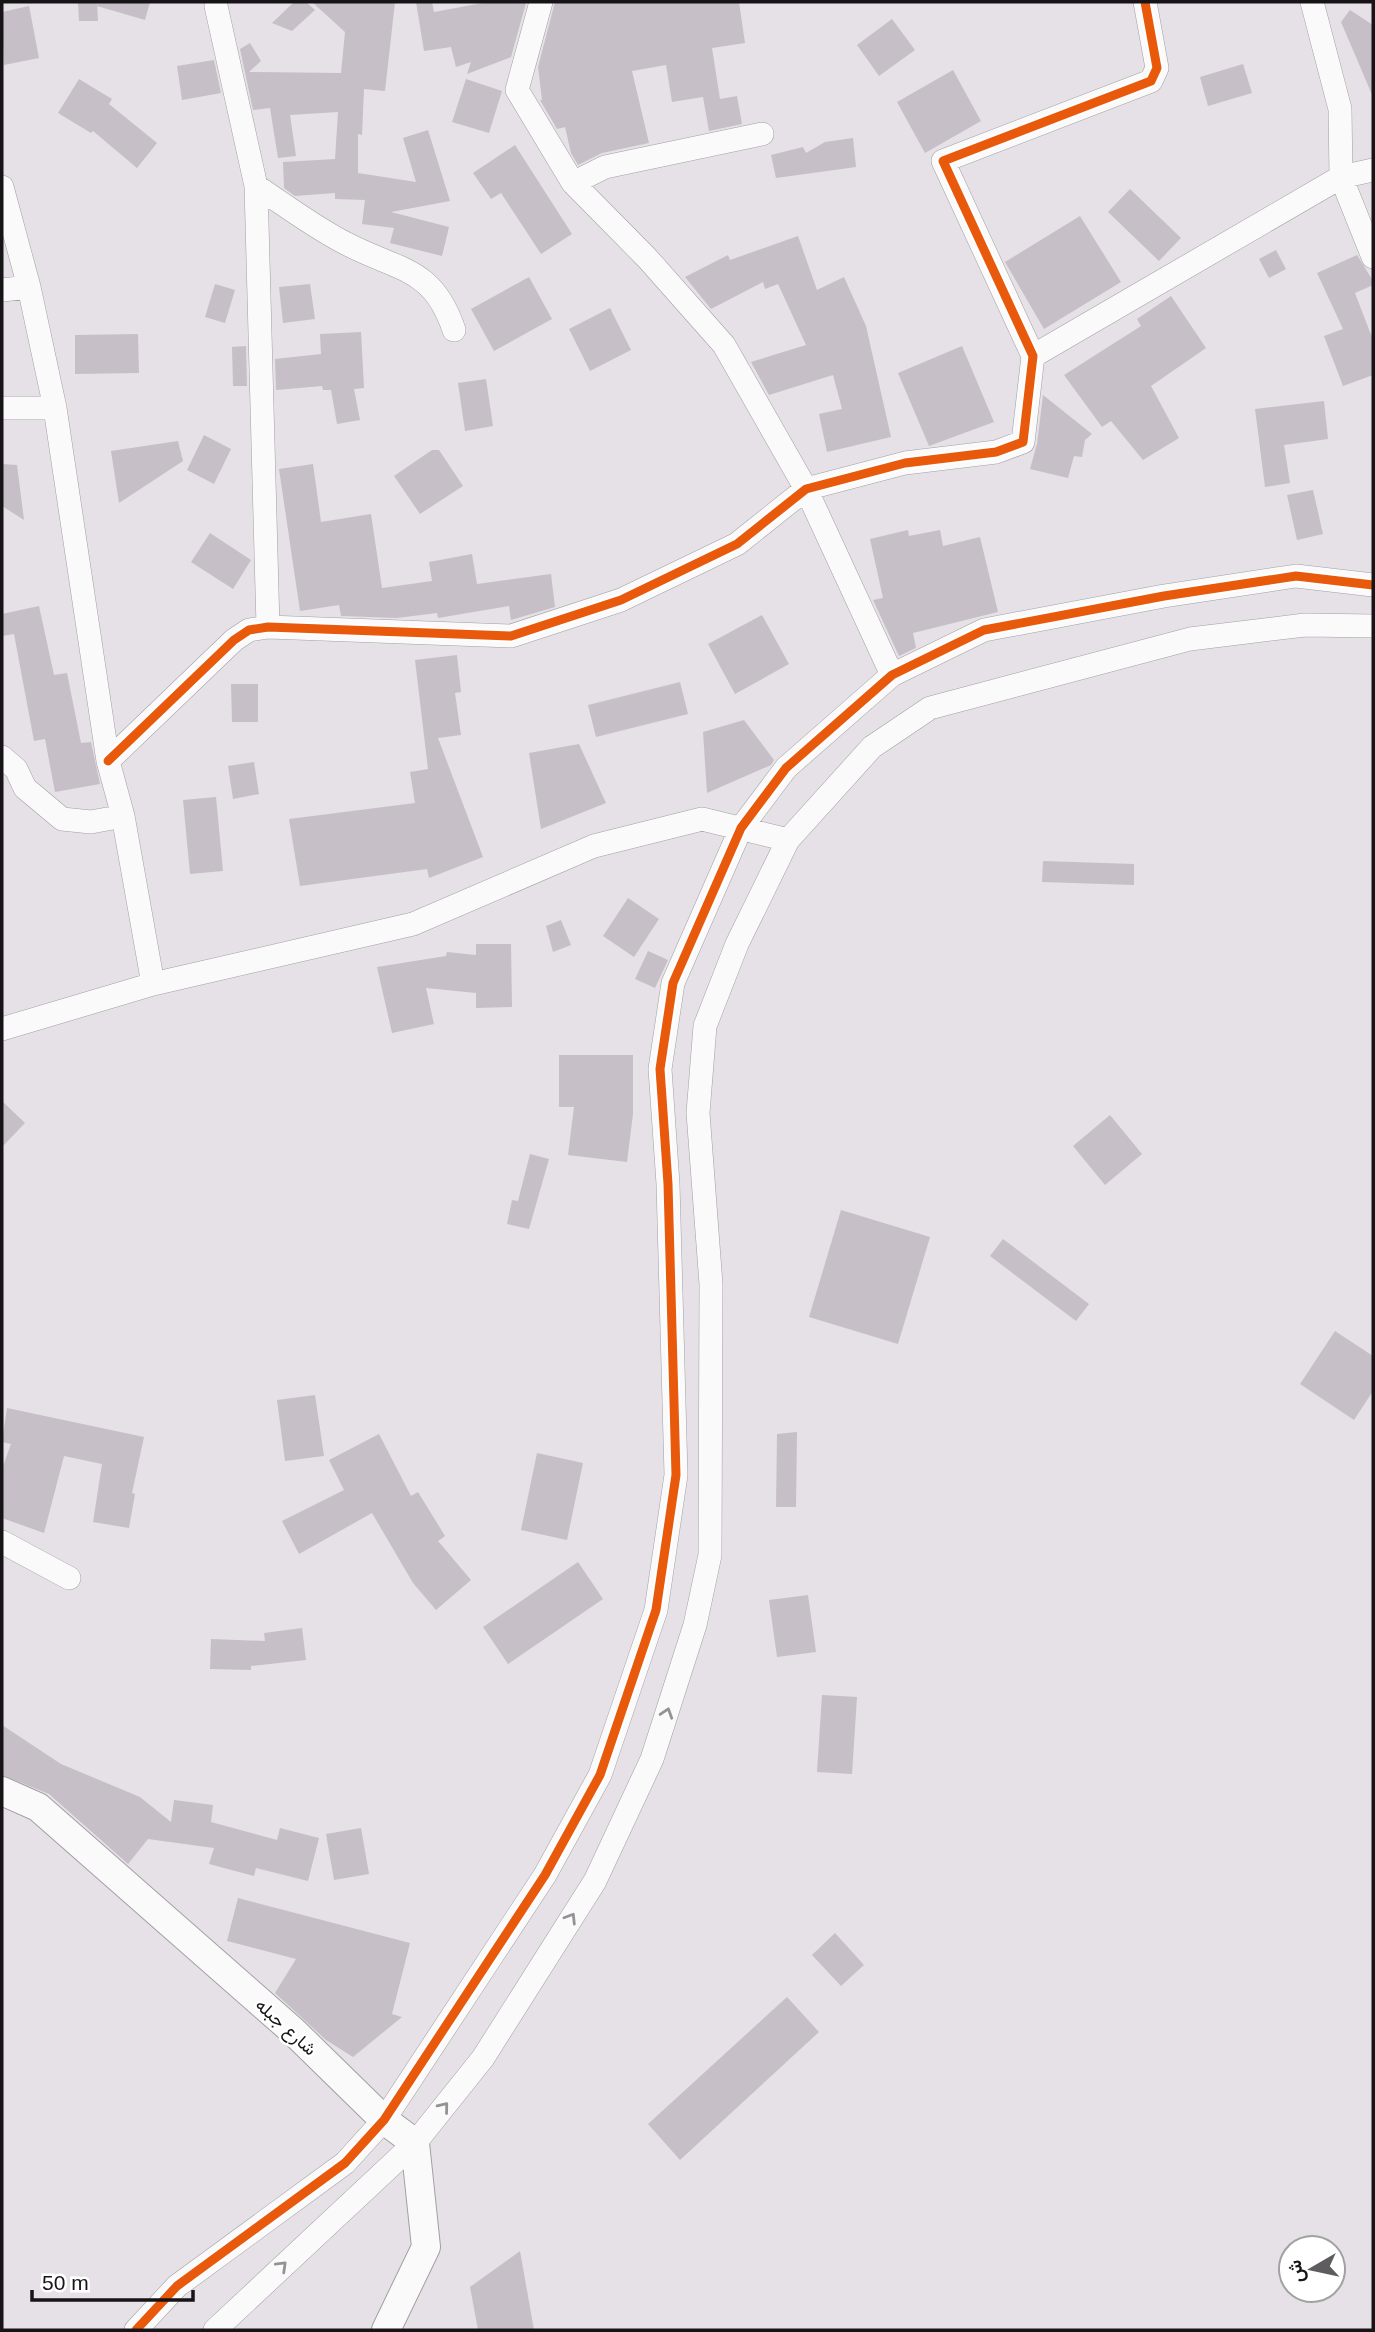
<svg xmlns="http://www.w3.org/2000/svg" width="1375" height="2332" viewBox="0 0 1375 2332" font-family="Helvetica,Vazirmatn,sans-serif">
<rect width="100%" height="100%" fill="#e5e1e6"/>
<path fill="#c6bfc7" d="M78,2H97L98,21H79Z
M98,2H150L145,20L97,6Z
M294,2H306L315,10L292,31L272,23Z
M312,2H395L385,91L364,89L362,135L358,134V173L416,182L403,138L428,130L450,201L391,212L449,227L442,256L390,243L394,228L362,224L365,200L335,199V193L295,196L284,188L283,162L335,159L338,112L290,115L296,156L278,158L270,108L253,110L240,49L250,43L261,61L249,72L341,73L345,32Z
M416,2H432L434,12L488,2L526,3L511,57L467,74L471,62L456,67L451,47L424,51Z
M555,2H739L745,43L712,48L720,99L737,96L742,124L709,131L703,97L672,102L666,65L632,71L649,143L602,153L578,165L571,153L565,127L557,129L540,100H542L538,67Z
M29,6L39,58L4,65L2,12Z
M1350,10L1373,25V97L1341,22Z
M892,19L915,50L879,76L857,45Z
M214,60L221,93L182,100L177,66Z
M1243,64L1252,93L1208,106L1200,77Z
M953,70L981,121L925,153L897,102Z
M79,79L112,99L109,104L157,143L137,168L93,131L91,133L58,113Z
M466,79L502,91L489,133L452,122Z
M853,138L856,167L776,178L771,155L803,147L806,153L825,142Z
M515,145L572,234L541,254L501,193L491,199L473,173Z
M1130,189L1181,238L1159,261L1108,212Z
M1080,216L1121,282L1044,329L1005,262Z
M798,236L817,290L844,277L866,326L891,437L827,452L819,414L842,409L833,375L769,395L751,362L806,345L778,284L765,289L763,282L711,309L685,277L728,255L730,260Z
M1276,250L1286,269L1269,278L1259,259Z
M1357,255L1373,281V285L1355,293L1373,340V375L1343,386L1324,336L1343,329L1317,273Z
M529,277L552,319L494,351L471,309Z
M215,284L235,290L225,323L205,317Z
M310,284L315,319L283,323L279,287Z
M1171,296L1206,348L1151,386L1179,438L1143,460L1111,421L1102,427L1064,375L1141,326L1137,319Z
M610,308L631,350L590,371L569,329Z
M361,332L364,388L354,389L360,420L337,424L331,390H323L322,386L276,390L275,359L321,354L320,334Z
M138,334L139,373L75,374V335Z
M246,346L247,386H233L232,347Z
M962,346L994,422L929,446L898,373Z
M486,379L493,426L465,431L458,383Z
M1043,395L1092,434L1085,440L1082,457L1074,456L1068,478L1030,469L1037,444Z
M1324,401L1328,439L1284,445L1290,483L1265,487L1255,409Z
M204,435L231,449L214,484L187,470Z
M178,441L183,461L119,503L111,451Z
M432,450H439L463,486L420,514L394,476Z
M2,464L17,465L24,520L2,506Z
M313,464L321,522L371,514L382,588L432,581L429,562L472,554L477,584L551,574L555,607L511,620L509,606L438,618L437,613L397,618L341,616L339,605L300,611L279,469Z
M1313,490L1323,534L1297,540L1287,495Z
M908,530L909,536L940,530L943,546L980,537L998,612L913,633L916,648L899,656L873,600L883,598L870,539Z
M210,533L251,560L233,589L191,562Z
M39,606L54,675L67,673L81,743L91,742L100,784L55,792L45,739L34,741L14,634L2,636V614Z
M762,615L789,664L735,694L708,644Z
M457,655L461,692L455,693L461,735L438,738L483,857L429,878L427,869L300,886L289,819L415,803L410,772L428,769L415,660Z
M680,682L688,714L596,737L588,705Z
M231,684H258V722H232Z
M744,720L774,760L771,765L707,793L703,732Z
M579,744L606,803L541,829L529,753Z
M254,762L259,794L233,799L228,766Z
M216,797L223,871L190,874L183,800Z
M1043,861L1134,864V885L1042,882Z
M628,898L659,919L634,957L603,936Z
M561,920L571,945L553,952L546,926Z
M476,944H511L512,1007L476,1008V993L426,988L434,1024L392,1033L377,967L446,956L447,952L476,955Z
M648,951L668,960L655,988L635,979Z
M559,1055H633V1114L627,1162L568,1155L574,1107H559Z
M2,1101L25,1123L2,1147Z
M1110,1115L1142,1154L1105,1185L1073,1146Z
M530,1154L549,1159L529,1229L507,1224L512,1200L518,1201Z
M841,1210L930,1237L898,1344L809,1317Z
M1003,1239L1089,1304L1076,1321L990,1256Z
M1335,1331L1373,1356V1391L1354,1420L1300,1384Z
M315,1395L324,1456L285,1461L277,1400Z
M7,1408L144,1437L132,1493L135,1494L129,1528L93,1522L102,1464L64,1456L44,1533L2,1518V1469L11,1444L2,1442Z
M797,1432L796,1507H776L777,1434Z
M379,1434L411,1496L418,1492L445,1536L438,1541L471,1580L436,1610L413,1583L372,1513L299,1554L282,1521L344,1490L329,1460Z
M537,1453L583,1463L567,1540L521,1530Z
M578,1562L603,1599L508,1664L483,1627Z
M808,1595L816,1652L777,1657L769,1600Z
M302,1628L306,1660L251,1666V1670L210,1669L211,1639L265,1641L264,1633Z
M822,1695L857,1697L852,1774L817,1772Z
M2,1725L61,1764L140,1797L171,1822L174,1800L213,1805L211,1822L277,1840L280,1828L319,1838L308,1881L256,1868L254,1876L209,1864L214,1848L148,1839L128,1864L49,1794L2,1775Z
M361,1828L369,1874L334,1880L326,1834Z
M238,1898L410,1943L392,2014L402,2017L353,2057L326,2040L275,1993L296,1959L227,1941Z
M835,1933L864,1965L841,1986L812,1955Z
M787,1997L819,2032L680,2160L648,2124Z
M520,2251L534,2330H478L470,2287Z"/>
<g fill="none" stroke-linecap="round" stroke-linejoin="round">
<defs>
<path id="minor" d="M541,2L517,90L573,183L647,258L724,345L806,489L892,675
M216,6L256,186L268,627
M1373,170L1341,177L1373,257
M573,183L605,167L762,134
M256,186C285,205 315,228 347,244C399,271 433,267 454,330
M2,187L29,287L55,408L108,761L123,816L153,984
M2,290L29,287
M1033,356L1341,177L1340,109L1312,2
M2,408H55
M2,757L16,769L25,788L62,819L91,822L123,816
M108,761L234,640L249,630L268,627L511,636L621,600L737,544L806,489L905,463L996,452L1023,442L1033,356L943,161L1151,81L1157,68L1145,2
M2,1029L153,984L413,924L594,846L702,819L788,840
M2,1542L69,1578
M136,2330L177,2286L345,2163L384,2120L545,1875L600,1775L656,1610L676,1475L668,1184L660,1069L673,983L741,828L786,768L892,675L984,630L1164,596L1296,576L1373,585
M215,2330L415,2143L483,2058L595,1881L652,1759L695,1625L710,1555L711,1284L698,1113L705,1026L737,944L788,840L872,747L930,708L1190,639L1305,625L1373,626"/>
<path id="major" d="M2,1791L38,1807L293,2031L384,2120L415,2143L426,2247L386,2330"/>
</defs>
<use href="#minor" stroke="#a29fa2" stroke-width="24"/>
<use href="#major" stroke="#a29fa2" stroke-width="30"/>
<use href="#minor" stroke="#fbfafb" stroke-width="23"/>
<use href="#major" stroke="#fbfafb" stroke-width="28"/>
<defs>
<path id="cycleway" d="M108,761L234,640L249,630L268,627L511,636L621,600L737,544L806,489L905,463L996,452L1023,442L1033,356L943,161L1151,81L1157,68L1145,2
M136,2330L177,2286L345,2163L384,2120L545,1875L600,1775L656,1610L676,1475L668,1184L660,1069L673,983L741,828L786,768L892,675L984,630L1164,596L1296,576L1373,585"/>
</defs>
<use href="#cycleway" stroke="#fff" stroke-width="13"/>
<use href="#cycleway" stroke="#e8590c" stroke-width="9"/>
</g>
<defs><path id="oneway-chevron" d="M-2-3.5L2.5 0L-2 3.5" fill="none" stroke-width="1.6" stroke-linecap="round" stroke-linejoin="round" transform="scale(1.75)"/></defs>
<g stroke="#949294">
<use href="#oneway-chevron" transform="translate(667 1713) rotate(-72)"/>
<use href="#oneway-chevron" transform="translate(571 1918) rotate(-58)"/>
<use href="#oneway-chevron" transform="translate(444 2107) rotate(-51)"/>
<use href="#oneway-chevron" transform="translate(282 2266) rotate(-44)"/>
</g>
<g text-anchor="middle" stroke-width="5" stroke-linejoin="round" paint-order="stroke">
<g font-size="18" fill="#161416" stroke="#fff">
<text transform="translate(286 2027) rotate(42)" y="6">شارع جبله</text>
</g>
</g>
<rect width="1375" height="2332" fill="none" stroke="#161416" stroke-width="7"/>
<g transform="translate(1312 2269) rotate(261)"><circle r="33" fill="#ffffff" stroke="#a2a1a2" stroke-width="2"/>
<path d="M0-5L12 26L0 18L-12 26Z" fill="#5e5c5f"/>
<text y="-10" font-size="19" font-weight="bold" text-anchor="middle" fill="#161416">ش</text>
</g>
<path d="M32 2290v10h161v-10" fill="none" stroke="#161416" stroke-width="3.5"/>
<text x="42" y="2290" font-size="21" fill="#161416" stroke="#ffffff" stroke-width="5" paint-order="stroke">50 m</text>
</svg>
